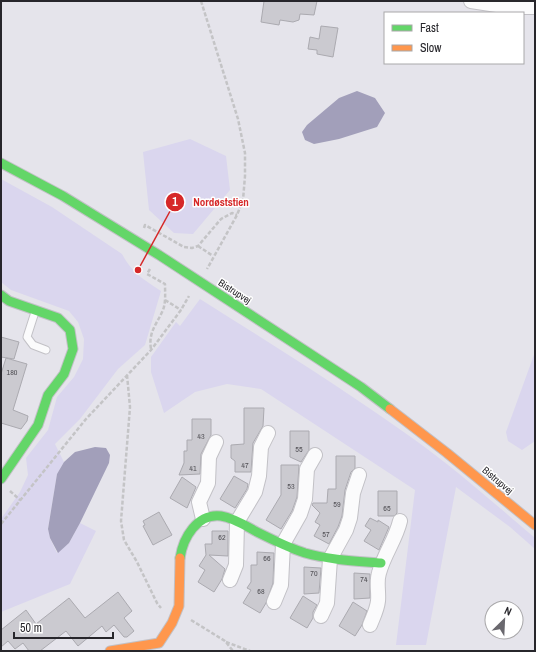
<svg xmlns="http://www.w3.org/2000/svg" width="536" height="652" viewBox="0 0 536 652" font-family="'Archivo Narrow',sans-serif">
<rect width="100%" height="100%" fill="#e5e4eb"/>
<path fill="#dad6ee" d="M190,139L226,156L230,190L193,234L174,233L149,210L143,152Z
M1,179L52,207L122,254C131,272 144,280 161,291L145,345L118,369L80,419L55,444L64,462L57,474L48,528L50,538L57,553L69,543L80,523L96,531L70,584L1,612V519L20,492L28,475L26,458L48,430L57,397L74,377L83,359L84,339L78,322L69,311L11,290L1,282Z
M200,299C273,345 345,390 415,440C457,470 496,505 535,538V549L510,527L456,487L426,645H396L415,490L261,389L227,384L195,392L164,413L151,372V357L176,322L180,326Z
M535,352V441L522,450L508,441L506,432Z"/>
<path fill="#a29fba" d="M357,91L375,98L385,113L377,127L339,139L314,144L305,140L302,132L307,125L339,98Z
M95,447L106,448L110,455L109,463L80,523L69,543L58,553L50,538L48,529L57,474L64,462L75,452Z"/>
<path fill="#cbcad0" stroke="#abaab0" d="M264,1H317L314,15L300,14L299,20L293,22L280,20L279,25L261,22Z
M321,26L338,28L333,57L317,54V50L308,49L310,37L319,39Z
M1,337L19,342L14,359L1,357Z
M6,358L27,364L13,410L28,416L27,421L21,429L1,423V374Z
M244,408H264L263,426L253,443L251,472H235V461L231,458V445L244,444Z
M192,419H211V435L201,454L200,474L179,475L184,463V451H187V440H192Z
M290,431H309V450L301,462L290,457Z
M336,456H355V468L351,472L345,490L342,516L338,527L329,544L314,536L320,525L315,522L320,513L312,505L313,503H327L328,489H336Z
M281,465H299L297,497L292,511L281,529L266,520L281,495Z
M234,476L248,484L247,489L235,508L220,499Z
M182,477L196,487L187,508L170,498Z
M378,491H397V513L394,516H378Z
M159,512L172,535L153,545L143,526L145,525L143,521Z
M370,518L378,522V520L389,527L379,550L364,541L371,530L365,526Z
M212,531H228V556L209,555L225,569L222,579L214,592L198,582L205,570L199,566L206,555L205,544H212Z
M257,552L274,553L273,583L266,603L260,613L243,603L251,590L247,588L251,582V565H257Z
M304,567L321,568L319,593L304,594Z
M354,573L370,574V598L354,599Z
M118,592L132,611L124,618L134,631L127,637H124L114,625L106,632L102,626L78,646L66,631L40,651H29L23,643L15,649L8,641L1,647V630L26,610L36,624L69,598L85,618Z
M303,596L317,605L313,612V618L307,628L290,618Z
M353,602L367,611L362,625L355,636L339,626Z"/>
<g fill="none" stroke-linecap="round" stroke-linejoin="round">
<defs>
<path id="lane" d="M35,312L27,337L33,345L46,350"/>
<path id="street" d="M471,1L510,7H535
M203,519L199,502L208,483L209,457L216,442
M230,580L236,565L237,522L255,492L259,476L261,447L268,433
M274,602L281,585L283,544L300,514L305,499L307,469L315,455
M321,616L327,603L330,559L346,530L350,518L353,493L359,475
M370,625C373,617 377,610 378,601C379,592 376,582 379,573C384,554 396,539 400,521"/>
<path id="fast" d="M1,163L63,196L159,255L361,387L390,409
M1,295L9,301L58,318L70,330L73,349L64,374L48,395L38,425L1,479
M180,558C183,538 197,513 221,516C234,518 246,526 257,532C273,540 289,548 305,553C330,560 356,561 381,563"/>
<path id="slow" d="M390,409L447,453L535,525
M110,651L159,643L172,623L179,606L180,558"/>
</defs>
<use href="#lane" stroke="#c2c1c6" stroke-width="9"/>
<use href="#street" stroke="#c2c1c6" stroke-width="16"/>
<use href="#fast" stroke="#c2c1c6" stroke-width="11"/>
<use href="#slow" stroke="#c2c1c6" stroke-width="11"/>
<path stroke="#c4c4c6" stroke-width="2.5" stroke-dasharray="4 2" stroke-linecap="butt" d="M201,1L238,119L245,153V176L243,200L237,215L207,269
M144,228L145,225L184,247L192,248L198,246L221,219L232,213L237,215
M198,246L213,256
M150,269L147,274L165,284C165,293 166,302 163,310C157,324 148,332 151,349
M165,300L181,310
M127,375L130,407L121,521L124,540L137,562L157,603L161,608
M10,491L20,500
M1,524L86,419L151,350L181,310L189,296
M191,620L225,641L233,651
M226,642L250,651"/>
<use href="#lane" stroke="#fbfbfc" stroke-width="7"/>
<use href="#street" stroke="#fbfbfc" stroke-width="14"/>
<use href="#fast" stroke="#63d668" stroke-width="9"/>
<use href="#slow" stroke="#ff974d" stroke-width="9"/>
</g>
<g text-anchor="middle" stroke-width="3" stroke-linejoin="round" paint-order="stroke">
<g font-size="8" fill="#525156">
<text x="12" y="375">180</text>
<text x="201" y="439">43</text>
<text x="299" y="452">55</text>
<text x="245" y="468">47</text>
<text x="193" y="471">41</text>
<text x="291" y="489">53</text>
<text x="337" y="507">59</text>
<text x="387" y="511">65</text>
<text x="326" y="537">57</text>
<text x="222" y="540">62</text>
<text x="267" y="561">66</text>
<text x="314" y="576">70</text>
<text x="364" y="582">74</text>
<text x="261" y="594">68</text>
</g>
<g font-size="10" fill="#27262b" stroke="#fff">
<text transform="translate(235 291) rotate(33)" y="4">Bistrupvej</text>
<text transform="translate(498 480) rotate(40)" y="4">Bistrupvej</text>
</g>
</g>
<path fill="none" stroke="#d62828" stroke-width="1.5" d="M138 270L175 202"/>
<g fill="#d62828" stroke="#fff" stroke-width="1.5">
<circle cx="138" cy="270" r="4"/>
<circle cx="175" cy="202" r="10"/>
</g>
<g font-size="12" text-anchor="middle" font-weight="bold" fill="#fff">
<text x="175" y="206">1</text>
</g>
<g font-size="11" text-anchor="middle" font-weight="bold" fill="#d62828" stroke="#fff" stroke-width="3" stroke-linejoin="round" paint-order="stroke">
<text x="221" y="206">Nordøststien</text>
</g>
<rect width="536" height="652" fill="none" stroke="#27262b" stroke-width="4"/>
<rect x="384" y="12" width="140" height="52" fill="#ffffff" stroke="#a9a8aa"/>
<rect x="392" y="25" width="20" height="6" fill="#63d668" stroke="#a9a8aa"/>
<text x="420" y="32" font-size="12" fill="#27262b">Fast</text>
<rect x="392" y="45" width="20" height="6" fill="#ff974d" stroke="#a9a8aa"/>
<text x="420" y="52" font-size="12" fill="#27262b">Slow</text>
<g transform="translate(504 620) rotate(24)"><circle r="19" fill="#ffffff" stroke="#a9a8aa"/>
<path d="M0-3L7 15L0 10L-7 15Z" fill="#6a686e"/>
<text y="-6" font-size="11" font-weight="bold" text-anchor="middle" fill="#27262b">N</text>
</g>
<path d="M14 632v6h99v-6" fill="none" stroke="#27262b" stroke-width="2"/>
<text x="20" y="632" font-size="12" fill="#27262b" stroke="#ffffff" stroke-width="3" paint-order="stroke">50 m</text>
</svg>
